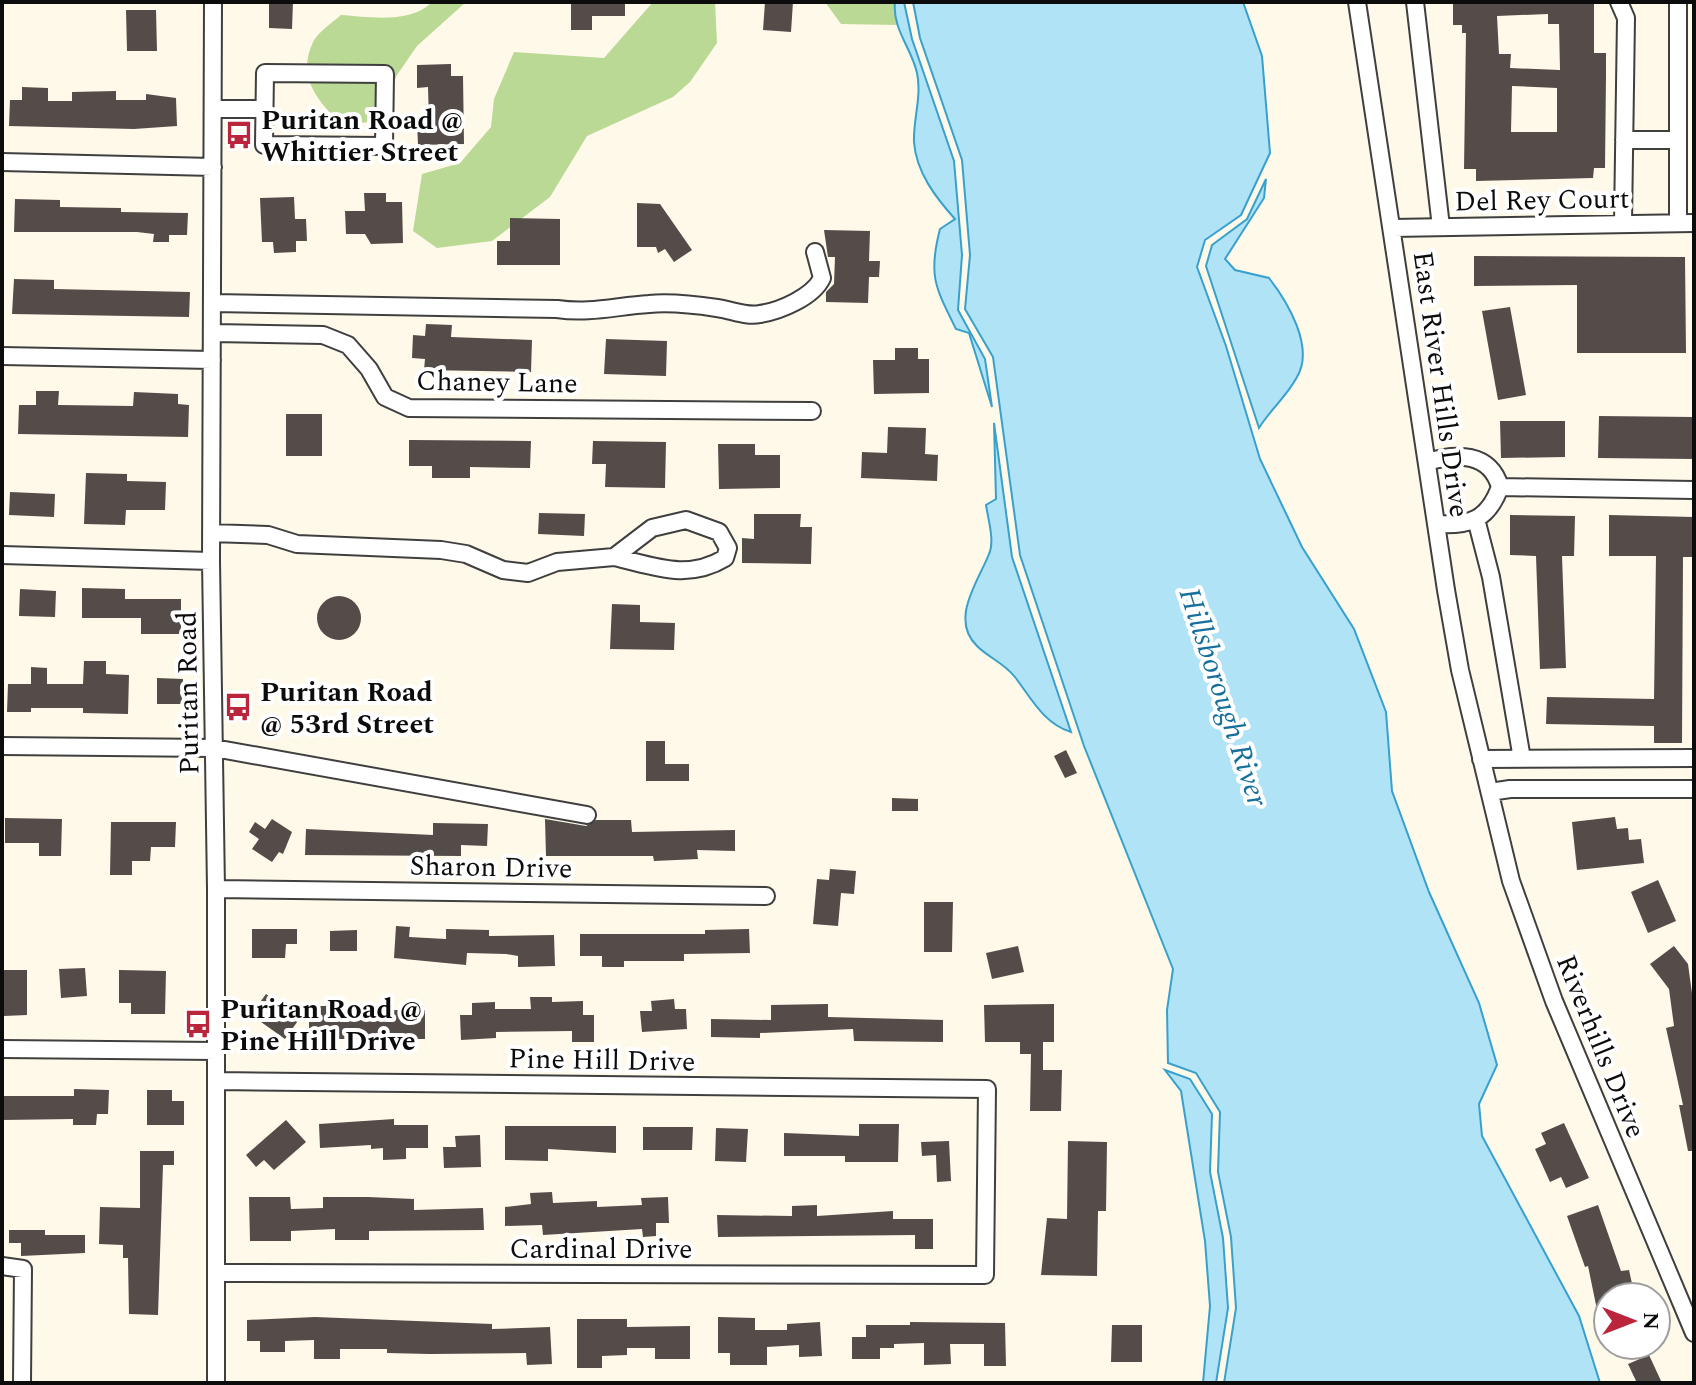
<svg xmlns="http://www.w3.org/2000/svg" width="1696" height="1385" viewBox="0 0 1696 1385" font-family="Spectral,serif">
<rect width="100%" height="100%" fill="#fff9ea"/>
<path fill="#bad995" d="M432,2H466L417,46L397,75L377,121L342,125C319,102 296,78 313,42C318,32 333,22 341,15C369,17 411,24 432,2Z
M653,2H715L717,43L690,82L673,97L587,136L550,197L492,241L437,248L413,231L422,174L460,163L491,127L494,99L514,52L604,58Z
M825,2H895L898,25L841,24Z"/>
<path fill="#b0e3f5" stroke="#38a0cc" stroke-width="2" d="M895,2H904L912,39L954,161L962,255L958,310L985,359L992,407L969,333L956,329C935,287 928,275 940,229L955,219C936,198 916,172 914,142C913,120 922,96 917,73C912,49 892,29 895,2Z
M913,2H1243L1262,56L1270,153L1241,215L1205,240L1197,267L1226,346L1260,459L1302,547L1354,629L1386,712L1392,791L1429,892L1479,1003L1497,1065L1479,1104L1482,1136L1579,1316L1600,1383H1224L1236,1308L1231,1237L1218,1172L1220,1112L1196,1073L1168,1063L1167,1010L1173,969L1084,746L1020,555L993,357L965,309L970,255L962,160L920,38Z
M1266,179L1264,198L1225,259L1235,270L1269,278C1287,301 1315,347 1297,377C1287,396 1270,410 1259,428L1206,266L1212,245L1247,219Z
M994,423L1012,557L1071,732C1044,724 1031,698 1015,677C1004,663 989,658 977,646C949,619 979,580 989,554C995,541 988,519 986,505L996,499Z
M1165,1070L1190,1079L1212,1114L1210,1172L1223,1238L1228,1308L1216,1383H1203L1210,1306L1205,1241L1181,1091Z"/>
<path fill="#544c48" fill-rule="evenodd" d="M269,2H293L292,29L269,28Z
M571,2H625V16H592V30H571Z
M765,2H793L791,32L763,30Z
M1453,2L1594,3V53H1606V75L1605,168H1594L1593,178L1476,181V169H1464L1466,33H1462V25H1453ZM1548,14V24H1559L1560,70L1510,68L1511,54H1499L1497,16ZM1512,86L1557,88V132H1511Z
M126,10H156L157,51H127Z
M451,64V76H463L464,144L418,145L417,122H429L428,87L417,88V65Z
M22,87L48,88V101H72V92L116,91V100H146V94L176,98L177,126L134,129L9,126L10,100H22Z
M364,193H386V202H402L403,243L371,244L365,234H346L345,211H365Z
M294,197L295,219H306L307,241H296V252L274,253L273,242H262L260,198Z
M15,199L60,200V207L121,208V212L188,213L187,235H169V242H153L154,234L137,232H14Z
M637,203L660,204L692,250L674,262L665,249L658,253L656,247H637Z
M510,218L560,219V265H497V241H510Z
M824,230L870,231L869,261H880L879,277H869L868,303L826,302V292L834,284L835,257H828Z
M1474,256L1685,257L1686,353H1577V285L1474,286Z
M14,279L54,280V289L190,292L189,317L12,314Z
M1510,307L1526,395L1498,400L1482,311Z
M426,324L452,325L451,337L532,340L531,372L424,370L425,359L412,358L413,335L425,336Z
M606,339L667,341L666,376L604,374Z
M895,348H918V359H929V393L874,394L873,360H895Z
M36,391H59L58,405L133,406L134,392L178,394V404L189,405L188,437L18,434L19,405H36Z
M286,414H322V456H286Z
M1599,416L1694,417V459L1598,458Z
M1500,421H1565V457L1501,458Z
M888,427L926,428L925,454L938,455L937,481L861,478L862,452L887,453Z
M409,440L531,441L530,468L470,467V478H432V466H409Z
M593,441L666,442L665,488L605,487L606,464H592Z
M718,444H755V455H780V488L719,489Z
M86,473L127,474V481L166,482L165,510H126L125,525L84,524Z
M10,492L55,494L54,517L9,515Z
M539,513L585,514L584,536L538,534Z
M754,514H801L800,527H812L811,564L742,563V538L754,539Z
M1510,515L1575,516L1574,556H1562L1566,668L1540,669L1536,556L1510,555Z
M1609,515L1694,517V557H1683L1682,743H1654V726L1546,724L1547,697L1654,699L1656,556H1609Z
M82,588L125,589V599H181V634H141V618H82Z
M20,589L56,591L55,617L19,616Z
M317 618a22 22 0 1 1 44 0a22 22 0 1 1-44 0Z
M612,604L640,605V622L675,623L674,650L610,649Z
M84,661H106V674L129,675L128,714L83,713V708H31V712H7L8,684H31V667L47,668V684H83Z
M157,678L183,679L182,704H157Z
M646,741H665V764H689V781H646Z
M1066,750L1077,773L1065,778L1054,756Z
M892,798L918,799V811H892Z
M1615,817L1617,829L1628,828L1629,840L1641,839L1644,863L1577,870L1572,822Z
M5,818L62,819L61,856H39V843H5Z
M272,819L292,832L283,854L279,852L272,862L252,849L259,839L249,832L255,822L265,829Z
M545,819L586,826L596,820H631L632,832L735,830V851L697,850L698,859L654,861L653,856H546Z
M111,822H176L175,847H151L150,861H132V875H110Z
M433,823L488,824L487,846L461,845V856L305,855L306,829L433,835Z
M830,869L856,871L854,894L841,893L838,926L813,924L817,879L829,880Z
M1658,880L1676,921L1648,933L1631,892Z
M924,902H953L952,952H924Z
M396,926L410,927L409,937L446,939V929L489,930V936L554,935L555,966L518,967V956L506,954L467,953L466,965L394,958Z
M252,929H297V944H286L285,958H252Z
M749,929L750,953L684,954V961H624V967H602V956H580V934H705V930Z
M357,930V951H330V931Z
M1018,946L1024,972L992,979L986,953Z
M1674,946L1688,964L1694,1008V1151H1688L1679,1105H1683L1666,1028L1674,1026L1669,989L1650,964Z
M85,968L87,996L61,998L59,969Z
M4,970H27V1015L4,1016Z
M119,970L166,971L165,1014H131V1003H119Z
M266,994L300,1018L285,1039L251,1015Z
M530,997H552V1002L583,1001V1015H594V1042H572V1031L496,1032V1038L461,1040L460,1015H472V1003L495,1002V1009H531Z
M674,999L675,1009H686L687,1029L642,1032L640,1011H652L651,1001Z
M828,1004V1017L943,1020V1042L854,1041L853,1029L760,1033V1038L711,1037V1019L771,1020V1005Z
M1054,1004V1042H1043V1070H1062L1061,1111H1030L1031,1054H1020V1042H985L984,1005Z
M309,1006H346V1017H378V1010H425V1039H309Z
M74,1089L109,1090L108,1114H97L96,1125H73V1119L2,1120V1096H74Z
M147,1090H172V1101H184V1125H147Z
M394,1119V1125H428V1148H406V1159L383,1160V1148L371,1149V1145L320,1148L319,1124Z
M286,1120L306,1142L274,1170L264,1160L256,1167L246,1155Z
M1564,1123L1589,1178L1566,1188L1561,1177L1550,1182L1535,1149L1546,1144L1541,1133Z
M859,1124H899L898,1162H845V1156H784V1133L859,1136Z
M505,1126H616V1153L548,1149V1161L505,1160Z
M643,1127H693L692,1150H643Z
M716,1128L748,1129L746,1162L715,1161Z
M480,1135L481,1167L444,1168L443,1147H456L455,1136Z
M949,1141L951,1181L937,1182L936,1155L922,1156L921,1142Z
M1068,1141L1107,1142L1106,1211H1098L1097,1276L1041,1275L1047,1218L1067,1219Z
M140,1151H174V1165H163L158,1315L129,1314L128,1258H123V1245L99,1244L100,1207L140,1208Z
M552,1192L553,1203L597,1201V1207L642,1205L641,1198L668,1197L669,1223H656V1236L643,1237L642,1229L543,1235L542,1225L505,1226V1207L531,1204L530,1193Z
M249,1197H290L291,1209L323,1208V1197H368L414,1199V1210L483,1208L484,1230L369,1231V1240H335V1229L291,1231V1241H250Z
M817,1205V1216L893,1211V1219H933V1249H915V1235L718,1237L717,1215L792,1216V1206Z
M1598,1205L1621,1271L1629,1270L1635,1297H1608V1334H1602L1588,1266L1585,1267L1567,1216Z
M9,1230H45V1235H85V1253L21,1256V1243H9Z
M315,1317L492,1324V1329L550,1327L552,1364L527,1365L526,1353L430,1354L387,1353V1349H340V1359H314V1340L285,1341V1352H260V1341H247V1320Z
M718,1317L755,1318V1330H787V1324L820,1322L822,1356L799,1357V1345L767,1347V1365H730V1353H718Z
M577,1319H627V1327L690,1326V1359H655V1348H627V1355L602,1356V1368H577Z
M910,1322L1005,1323L1006,1366H984V1344H950L951,1364L924,1365V1343L894,1344V1348H880V1359H852V1337H866V1325H910Z
M1112,1325H1142V1362H1111Z
M1649,1355L1662,1383H1637L1628,1364Z"/>
<g fill="none" stroke-linecap="round" stroke-linejoin="round">
<defs>
<path id="minor" d="M213,2L211,561L216,889V1383
M1357,2L1446,590L1460,670L1511,881L1554,1001L1694,1333
M1415,2L1441,227
M1619,2L1626,18L1623,222
M265,73L385,74L384,146L264,145Z
M213,109H264
M1624,140H1678
M2,162L213,167
M1678,223V2
M1392,228L1694,223
M213,303L557,309C589,314 617,306 649,304C670,302 697,305 717,308C732,310 746,317 760,314C780,311 813,297 822,278L815,252
M213,333L323,335L348,345L369,369L385,397L409,408L812,411
M2,356L212,360
M1427,462C1456,453 1490,452 1500,487C1488,520 1470,526 1436,524
M1500,487L1694,490
M1476,519L1491,577L1522,759
M211,533L268,535L297,544L441,550L466,554L503,570L528,573L557,562L614,557L652,528L686,520L719,532L728,548L725,558C687,581 654,566 614,557
M2,555L211,561
M2,746L214,748L587,815
M1481,759L1694,758
M1490,792L1510,789H1694
M216,889L766,896
M2,1049L216,1051
M217,1081L987,1089L985,1275L217,1273
M2,1266L23,1269L22,1383"/>
</defs>
<use href="#minor" stroke="#3f3f3f" stroke-width="20"/>
<use href="#minor" stroke="#fff" stroke-width="16"/>
</g>
<defs>
<symbol id="bus-bare" viewBox="-9 -9 18 18"><path d="M-5-6H5V4H4V6H2V4H-2V6H-4V4H-5ZM-3.5-4V0h7V-4ZM-3.5 1.2v1.5H-2V1.2ZM2 1.2v1.5H3.5V1.2Z" fill="#ba253c" stroke="#fff" stroke-width="2.5" paint-order="stroke"/></symbol>
</defs>
<g fill-rule="evenodd">
<use href="#bus-bare" x="219" y="115" width="40" height="40"/>
<use href="#bus-bare" x="218" y="687" width="40" height="40"/>
<use href="#bus-bare" x="178" y="1004" width="40" height="40"/>
</g>
<g text-anchor="middle" stroke-width="8" stroke-linejoin="round" paint-order="stroke">
<g font-size="28" font-weight="bold" fill="#0c0c0c" stroke="#fff" text-anchor="start">
<text x="261" y="129">Puritan Road @<tspan x="261" dy="32">Whittier Street</tspan></text>
<text x="260" y="701">Puritan Road<tspan x="260" dy="32">@ 53rd Street</tspan></text>
<text x="220" y="1018">Puritan Road @<tspan x="220" dy="32">Pine Hill Drive</tspan></text>
</g>
<g font-size="28" fill="#0c0c0c" stroke="#fff">
<text transform="translate(1542 199) rotate(-1)" y="10">Del Rey Court</text>
<text transform="translate(497 381) rotate(1)" y="10">Chaney Lane</text>
<text transform="translate(1442 384) rotate(82)" y="10">East River Hills Drive</text>
<text transform="translate(187 693) rotate(-91)" y="10">Puritan Road</text>
<text transform="translate(491 866) rotate(1)" y="10">Sharon Drive</text>
<text transform="translate(1602 1046) rotate(68)" y="10">Riverhills Drive</text>
<text transform="translate(602 1059) rotate(1)" y="10">Pine Hill Drive</text>
<text x="601" y="1258">Cardinal Drive</text>
</g>
<g font-size="30" font-style="italic" fill="#17709c" stroke="#fff">
<text transform="translate(1224 697) rotate(72)" y="10">Hillsborough River</text>
</g>
</g>
<rect width="1696" height="1385" fill="none" stroke="#0c0c0c" stroke-width="8"/>
<g transform="translate(1632 1321) rotate(90)"><circle r="38" fill="#ffffff" stroke="#9e9e9e" stroke-width="2"/>
<path d="M0-6L14 30L0 20L-14 30Z" fill="#ba253c"/>
<text y="-12" font-size="22" font-weight="bold" text-anchor="middle" fill="#0c0c0c">N</text>
</g>
</svg>
